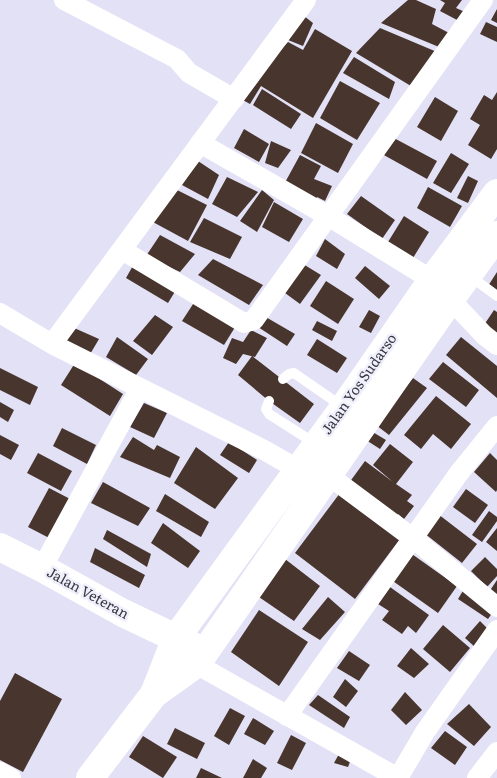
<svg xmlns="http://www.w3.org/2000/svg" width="497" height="778" viewBox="0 0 497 778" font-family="Literata,serif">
<rect width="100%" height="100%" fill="#e3e1f6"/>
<path fill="#47352e" d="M408,0H416L436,9L432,24L449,33L439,47L381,23Z
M440,0H462L456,8L465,12L459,21L440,11L445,3Z
M497,9V23L491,20Z
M304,16L313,23L303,46L288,40Z
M486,22L497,27V42L480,34Z
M380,28L437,52L411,86L356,53Z
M315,29L352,51L313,118L261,86L250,104L241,99L252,80L288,42L303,50Z
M354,57L395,82L389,99L343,73Z
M340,81L380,103L357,140L320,118Z
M262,89L301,114L291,129L253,105Z
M497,92V149L491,159L468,145L480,125L470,119L484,95L492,100Z
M435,97L458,111L441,141L417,127Z
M316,123L353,144L338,173L301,153Z
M244,129L269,144L259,162L234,148Z
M392,137L437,161L427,179L382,154Z
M271,141L291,150L278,168L265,163Z
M451,153L469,164L451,193L433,183Z
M300,155L321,166L314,179L332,186L325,201L317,197L314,204L282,188Z
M198,161L219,175L208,199L182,185Z
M468,176L478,181L468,203L457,198Z
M227,177L258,192L237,217L212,204Z
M428,187L462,206L450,227L417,208Z
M175,189L207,205L188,241L151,221Z
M262,190L274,200L257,232L240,221Z
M361,196L395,220L382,239L347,214Z
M274,202L303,219L289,242L262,227Z
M404,216L429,232L413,258L388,242Z
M204,218L242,237L230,259L190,242Z
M160,235L195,254L180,272L146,256Z
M325,239L345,254L337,269L316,256Z
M213,259L263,285L249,305L198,275Z
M135,262L179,285L168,303L126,278Z
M303,264L321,275L300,304L285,293Z
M365,266L390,286L379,299L355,278Z
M497,272V291L488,286Z
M326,281L354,299L338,324L310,306Z
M197,298L237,324L224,345L182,321Z
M369,310L380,316L371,333L359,327Z
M494,310L497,312V338L482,328Z
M155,315L173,327L152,355L133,341Z
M264,316L295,334L287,346L258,327Z
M317,321L337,331L332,341L312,330Z
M72,327L99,339L89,356L64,341Z
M251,330L267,338L255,357L243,354L236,364L223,358L232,338L243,342Z
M117,337L148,359L136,375L106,357Z
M461,337L497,366V398L446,355Z
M317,339L347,358L337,373L307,355Z
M252,356L314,404L300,423L269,401L238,375Z
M443,362L479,390L466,407L429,379Z
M75,363L123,394L110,416L61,385Z
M0,368L38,387L30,405L0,390Z
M413,378L427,388L389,435L376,425Z
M436,396L471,424L451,449L433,434L421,449L404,435Z
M0,402L14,410L8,422L0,417Z
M144,403L167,413L154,438L130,427Z
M62,428L96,445L87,464L53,446Z
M371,431L386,440L380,449L366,440Z
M0,435L19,445L11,460L0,454Z
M133,437L154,450L157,445L180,457L170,478L120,457Z
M229,442L257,460L249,473L220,455Z
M390,444L413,462L396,484L412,495L407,501L414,506L404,519L398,514L393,521L346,487L365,461L393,482L373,465Z
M196,447L238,478L215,509L174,483Z
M38,453L72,471L61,491L27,473Z
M490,453L497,460V490L496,492L474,472Z
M103,482L150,508L138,526L91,503Z
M49,488L74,501L53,540L28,527Z
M466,489L488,505L475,523L453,507Z
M340,493L400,539L355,599L295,553Z
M165,494L209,522L201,537L156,511Z
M489,511L497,517V521L482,542L472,535Z
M438,514L477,544L462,563L424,533Z
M163,523L200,551L188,568L151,543Z
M497,528V551L486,542Z
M107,530L151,554L147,567L103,539Z
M95,548L145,575L139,588L90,562Z
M409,552L457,586L438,613L390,579Z
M485,557L497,569V576L487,587L471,571Z
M285,559L320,586L294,621L256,595Z
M497,580V598L489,592Z
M390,587L429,615L416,633L408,626L402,634L382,620L389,611L378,604Z
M464,589L495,609L488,619L458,599Z
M328,597L345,612L320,640L302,629Z
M259,610L308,642L279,686L231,652Z
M480,621L491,632L476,648L465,638Z
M443,625L470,648L450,672L423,649Z
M411,648L429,664L414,678L397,666Z
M349,651L370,665L359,681L337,668Z
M15,673L62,699L23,772L0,760V701Z
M345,679L358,691L346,707L333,697Z
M405,692L422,710L406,725L391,710Z
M318,695L350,717L344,728L309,705Z
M469,704L491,727L474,746L447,724Z
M230,708L245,716L229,745L214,736Z
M253,718L274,731L265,745L244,734Z
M175,728L205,743L197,759L167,744Z
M445,731L467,747L455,765L431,748Z
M291,735L306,743L292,770L277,763Z
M143,736L177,757L163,778L129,757Z
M339,754L351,759L348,767L334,763Z
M253,759L267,768L261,778H243Z
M201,768L222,778H196Z"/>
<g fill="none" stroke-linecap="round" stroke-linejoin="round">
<path stroke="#fff" stroke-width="10" d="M470,276L497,296
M283,379L289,374L294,373L343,407
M269,401L266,409L269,414L316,444"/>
<path stroke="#fff" stroke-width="20" d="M64,0L177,59L189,73L234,99
M200,143L328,216L432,280L484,335L497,345
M122,250L244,323L254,320L483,0
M0,313L52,344L264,450L299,470
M52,344L306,0
M328,475L414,539L497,607
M42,568L140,388
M196,664L398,778
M287,716L459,473L497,426
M0,772L11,778
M398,778L425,732L497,630
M477,778L497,752"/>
<path stroke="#fff" stroke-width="28" d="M154,694L196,664L205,652
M154,694L176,638"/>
<path stroke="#fff" stroke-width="28" d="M90,778L154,694"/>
<path stroke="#fff" stroke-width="28" d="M0,547L42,568L123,613L205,652L450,300L497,235
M176,638L344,407L432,280L497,193"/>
</g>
<g text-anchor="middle" stroke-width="5" stroke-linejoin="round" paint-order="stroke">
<g font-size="14" fill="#393840" stroke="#f0effc">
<text transform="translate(359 384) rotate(-55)" y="5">Jalan Yos Sudarso</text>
<text transform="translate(88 593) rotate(29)" y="5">Jalan Veteran</text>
</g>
</g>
</svg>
